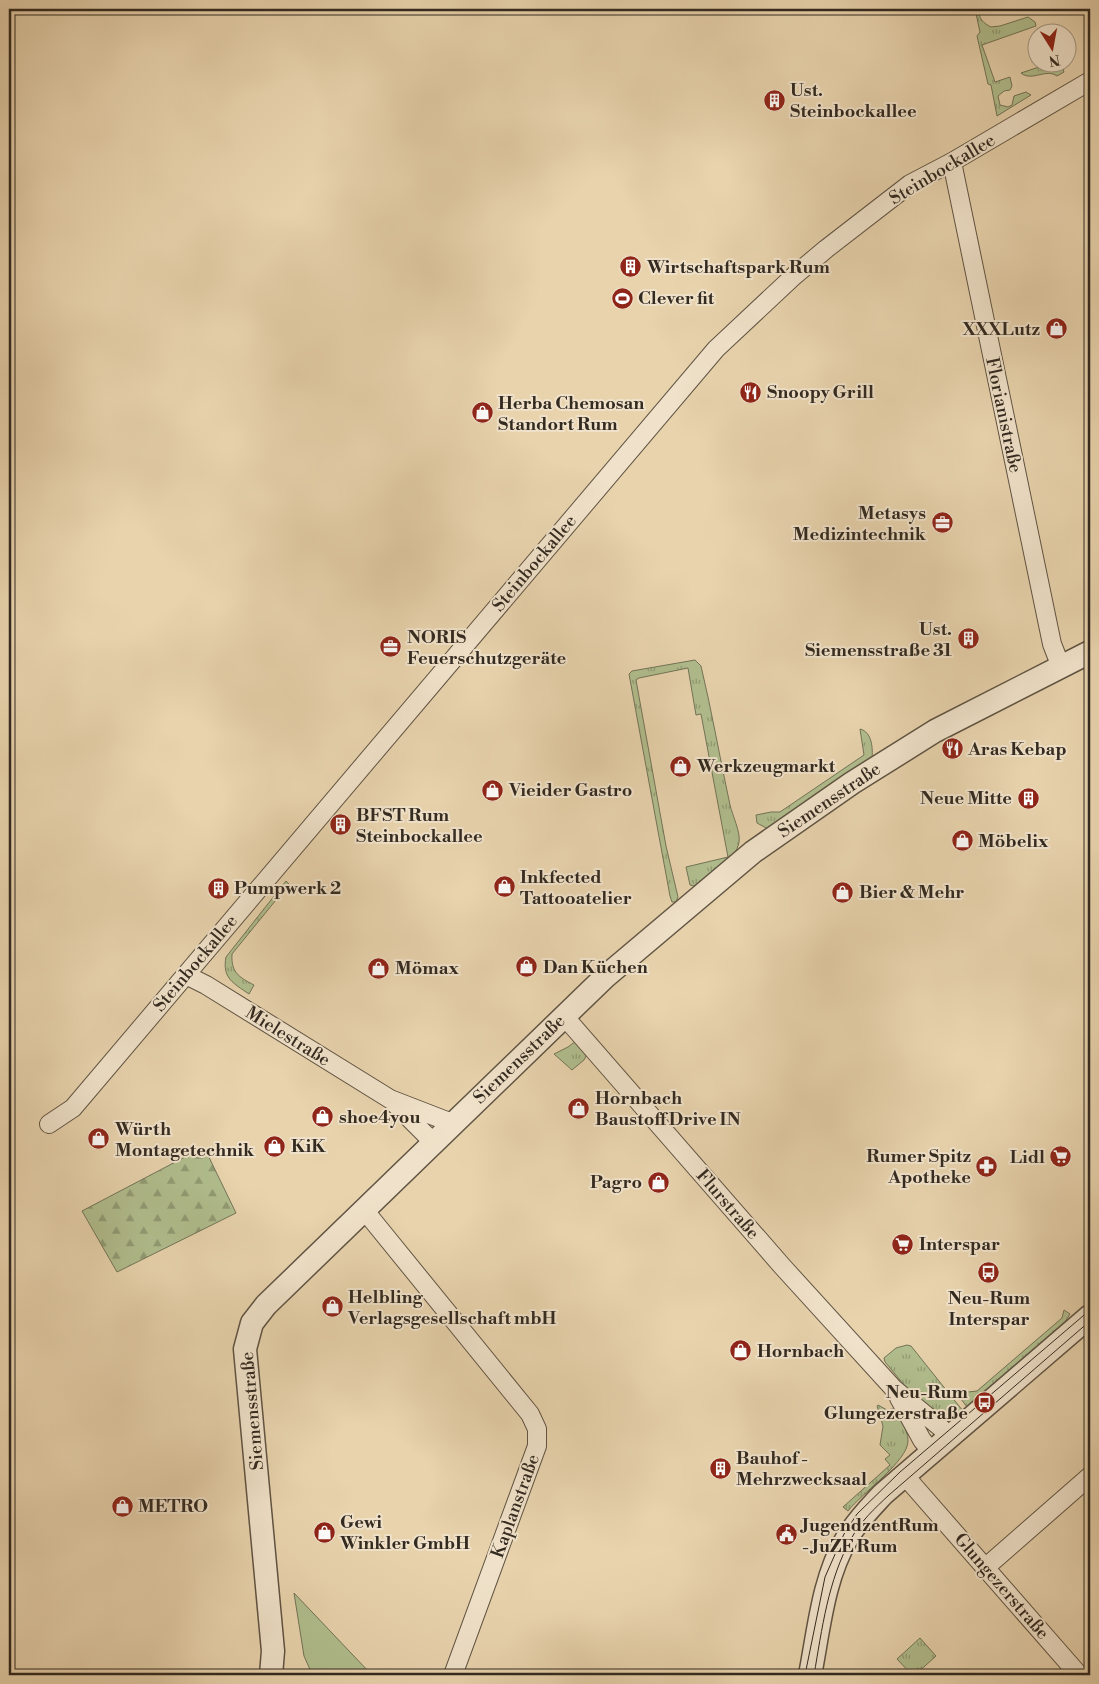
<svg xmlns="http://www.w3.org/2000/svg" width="1099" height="1684" viewBox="0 0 1099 1684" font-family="'Libre Bodoni',serif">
<defs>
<pattern id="grass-tufts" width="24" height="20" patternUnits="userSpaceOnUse" patternTransform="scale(1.25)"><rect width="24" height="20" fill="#b1be8e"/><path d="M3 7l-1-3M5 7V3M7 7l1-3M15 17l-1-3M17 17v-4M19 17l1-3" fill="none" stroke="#919b74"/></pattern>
<pattern id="forest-firs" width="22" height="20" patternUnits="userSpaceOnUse" patternTransform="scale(1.25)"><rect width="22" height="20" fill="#b1be8e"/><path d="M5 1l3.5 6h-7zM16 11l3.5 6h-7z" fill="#919b74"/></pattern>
</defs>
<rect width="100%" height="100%" fill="#e8d3ad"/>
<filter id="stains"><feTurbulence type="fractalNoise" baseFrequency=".004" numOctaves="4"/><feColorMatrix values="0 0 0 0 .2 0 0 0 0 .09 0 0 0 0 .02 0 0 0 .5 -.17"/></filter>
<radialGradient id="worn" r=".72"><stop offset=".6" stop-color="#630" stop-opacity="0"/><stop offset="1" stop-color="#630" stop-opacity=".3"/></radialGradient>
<path fill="url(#grass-tufts)" stroke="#727457" d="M975,9H979C978,18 983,23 991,27L1000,26L1028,17L1035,22L1036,26L982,45L995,82L1010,77L1012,86L1010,90L1004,91L998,96L1000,105L1008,107L1012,105L1014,96L1026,92L1031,95L997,116L991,85L988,84L977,36L980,32Z
M1054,62L1061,63L1064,72L1057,76C1046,68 1032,82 1021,73Z
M695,660L701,666C712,712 720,759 730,805C732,814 741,833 739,842C737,859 708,877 694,886L690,885L686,867L728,857L701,714L696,715L688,668L639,678L636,680L666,846L678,897L676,902H672L670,896L629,674L632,671Z
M860,729C872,732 873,748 872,759L768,829L757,823L756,815L771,812H780L864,755Z
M286,881L289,884L232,954C231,973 239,977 254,985L249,994C233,983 222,978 226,957Z
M576,1041L587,1054L584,1060L572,1070L554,1054L568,1047Z
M1064,1310L1070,1314L1065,1322L967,1407L958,1395L968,1392L977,1391L1062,1318Z
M907,1345L911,1346L963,1411C958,1413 953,1416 948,1415C925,1415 899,1378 885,1362L884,1358L896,1348Z
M878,1405L887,1410L893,1409C900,1418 908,1429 908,1441C908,1461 862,1493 848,1511L843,1507L890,1465L885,1459L890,1455L880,1445L883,1426L877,1406Z
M920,1638L936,1656L915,1675H912L897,1659Z"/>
<path fill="url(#forest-firs)" stroke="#727457" d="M204,1147L236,1213L117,1272L82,1211Z"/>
<path fill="#b1be8e" stroke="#727457" d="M294,1593L370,1673L362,1675H316L312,1674L304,1656Z"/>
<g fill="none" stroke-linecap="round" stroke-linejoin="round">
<defs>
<path id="minor" d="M952,162L1052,644L1061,667
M186,975L206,985L390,1099L452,1123
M564,1016L782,1266L894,1389L939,1426L950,1437
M394,1103L433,1142
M49,1124L73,1108L716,349L795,275L826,249L910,184L952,162L1090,81
M365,1211L530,1414L537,1429V1446L453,1675
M899,1398L922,1440L932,1452
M905,1476L1079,1675
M986,1567L1090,1476"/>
<path id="tertiary" d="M271,1675L273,1651L245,1349L252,1323L266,1305L605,977L753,852L852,783L935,731L1090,652
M810,1675C819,1629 823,1579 847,1538C857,1521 870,1508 883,1494L1090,1316"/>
</defs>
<use href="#minor" stroke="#605443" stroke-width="20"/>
<use href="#tertiary" stroke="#605443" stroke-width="25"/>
<use href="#minor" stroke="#f0e2ca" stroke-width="18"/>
<use href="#tertiary" stroke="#f0e2ca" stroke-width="22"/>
<path stroke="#332a20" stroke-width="1" d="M805,1675L825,1577L844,1534L857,1514L900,1472L1090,1310
M814,1675C822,1629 828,1580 851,1539C860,1522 875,1508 889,1495L1090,1321"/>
</g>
<defs>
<symbol id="building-disc" viewBox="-11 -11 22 22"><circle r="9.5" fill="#8f2418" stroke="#f0e2ca"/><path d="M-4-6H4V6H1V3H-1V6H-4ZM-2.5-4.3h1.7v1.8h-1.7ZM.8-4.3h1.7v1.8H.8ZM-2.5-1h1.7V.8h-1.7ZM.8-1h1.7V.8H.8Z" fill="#fff"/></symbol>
<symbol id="stadium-disc" viewBox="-11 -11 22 22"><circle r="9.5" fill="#8f2418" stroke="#f0e2ca"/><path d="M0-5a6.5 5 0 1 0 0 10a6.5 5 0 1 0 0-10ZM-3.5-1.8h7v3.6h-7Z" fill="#fff"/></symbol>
<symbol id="shop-disc" viewBox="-11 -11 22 22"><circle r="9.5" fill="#8f2418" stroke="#f0e2ca"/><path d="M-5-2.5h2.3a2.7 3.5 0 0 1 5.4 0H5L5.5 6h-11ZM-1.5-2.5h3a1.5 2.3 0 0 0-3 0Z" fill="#fff"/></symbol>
<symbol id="restaurant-disc" viewBox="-11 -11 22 22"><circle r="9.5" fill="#8f2418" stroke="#f0e2ca"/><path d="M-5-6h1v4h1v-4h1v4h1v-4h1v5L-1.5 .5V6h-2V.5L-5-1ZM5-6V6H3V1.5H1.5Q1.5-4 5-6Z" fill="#fff"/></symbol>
<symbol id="office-disc" viewBox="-11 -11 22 22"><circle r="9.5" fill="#8f2418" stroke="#f0e2ca"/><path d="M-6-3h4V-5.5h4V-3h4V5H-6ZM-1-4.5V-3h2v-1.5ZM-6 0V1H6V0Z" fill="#fff"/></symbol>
<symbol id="supermarket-disc" viewBox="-11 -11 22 22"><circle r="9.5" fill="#8f2418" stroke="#f0e2ca"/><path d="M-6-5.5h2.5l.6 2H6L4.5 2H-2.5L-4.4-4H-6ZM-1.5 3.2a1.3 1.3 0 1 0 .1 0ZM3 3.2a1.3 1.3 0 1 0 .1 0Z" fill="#fff"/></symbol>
<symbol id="pharmacy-disc" viewBox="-11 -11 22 22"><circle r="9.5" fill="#8f2418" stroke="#f0e2ca"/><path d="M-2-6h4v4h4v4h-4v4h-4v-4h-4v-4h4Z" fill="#fff"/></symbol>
<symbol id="bus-disc" viewBox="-11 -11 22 22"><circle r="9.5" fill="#8f2418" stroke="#f0e2ca"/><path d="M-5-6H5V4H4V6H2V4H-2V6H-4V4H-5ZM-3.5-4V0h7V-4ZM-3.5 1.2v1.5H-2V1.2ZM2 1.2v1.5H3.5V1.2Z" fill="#fff"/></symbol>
<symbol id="civic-disc" viewBox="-11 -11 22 22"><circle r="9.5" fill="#8f2418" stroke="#f0e2ca"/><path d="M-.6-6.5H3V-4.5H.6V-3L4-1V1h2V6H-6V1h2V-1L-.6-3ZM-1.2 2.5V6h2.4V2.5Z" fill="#fff"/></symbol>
</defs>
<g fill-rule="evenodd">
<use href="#building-disc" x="762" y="88" width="25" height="25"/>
<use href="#building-disc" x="618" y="254" width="25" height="25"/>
<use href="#stadium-disc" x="610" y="286" width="25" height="25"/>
<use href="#shop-disc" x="1044" y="316" width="25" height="25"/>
<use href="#restaurant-disc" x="738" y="380" width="25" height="25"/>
<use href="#shop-disc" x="470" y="400" width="25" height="25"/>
<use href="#office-disc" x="930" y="510" width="25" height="25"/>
<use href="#building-disc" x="956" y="626" width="25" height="25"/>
<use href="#office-disc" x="378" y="634" width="25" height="25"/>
<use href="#restaurant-disc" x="940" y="736" width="25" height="25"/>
<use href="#shop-disc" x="668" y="754" width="25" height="25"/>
<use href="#shop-disc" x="480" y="778" width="25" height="25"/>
<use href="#building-disc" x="1016" y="786" width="25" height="25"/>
<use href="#building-disc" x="328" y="812" width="25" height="25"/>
<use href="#shop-disc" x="950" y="828" width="25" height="25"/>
<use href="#shop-disc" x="492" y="874" width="25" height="25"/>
<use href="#building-disc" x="206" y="876" width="25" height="25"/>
<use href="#shop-disc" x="830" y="880" width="25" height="25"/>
<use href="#shop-disc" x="514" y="954" width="25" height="25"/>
<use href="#shop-disc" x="366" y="956" width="25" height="25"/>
<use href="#shop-disc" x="566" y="1096" width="25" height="25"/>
<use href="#shop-disc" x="310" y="1104" width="25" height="25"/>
<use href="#shop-disc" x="86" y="1126" width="25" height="25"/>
<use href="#shop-disc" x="262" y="1134" width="25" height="25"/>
<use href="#supermarket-disc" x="1048" y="1144" width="25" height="25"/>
<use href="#pharmacy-disc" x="974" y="1154" width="25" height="25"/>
<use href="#shop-disc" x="646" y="1170" width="25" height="25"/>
<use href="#supermarket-disc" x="890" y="1232" width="25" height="25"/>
<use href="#bus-disc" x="976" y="1260" width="25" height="25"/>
<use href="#shop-disc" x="320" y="1294" width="25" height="25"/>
<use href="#shop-disc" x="728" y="1338" width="25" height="25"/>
<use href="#bus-disc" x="972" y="1390" width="25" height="25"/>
<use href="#building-disc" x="708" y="1456" width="25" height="25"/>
<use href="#shop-disc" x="110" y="1494" width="25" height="25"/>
<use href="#shop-disc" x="312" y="1520" width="25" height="25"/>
<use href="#civic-disc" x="774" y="1522" width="25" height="25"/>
</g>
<g text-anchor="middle" stroke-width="4" stroke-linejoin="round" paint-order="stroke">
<g font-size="18" font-weight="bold" fill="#332a20" stroke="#f0e2ca" text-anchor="start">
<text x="790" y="96">Ust.<tspan x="790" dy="21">Steinbockallee</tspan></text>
<text x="647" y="273">Wirtschaftspark Rum</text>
<text x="638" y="304">Clever fit</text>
<text x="1040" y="335" text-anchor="end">XXXLutz</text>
<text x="767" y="398">Snoopy Grill</text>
<text x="498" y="409">Herba Chemosan<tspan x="498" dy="21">Standort Rum</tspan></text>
<text x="926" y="519" text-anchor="end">Metasys<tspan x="926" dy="21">Medizintechnik</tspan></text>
<text x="952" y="635" text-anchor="end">Ust.<tspan x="952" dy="21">Siemensstraße 31</tspan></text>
<text x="407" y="643">NORIS<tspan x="407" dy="21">Feuerschutzgeräte</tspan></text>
<text x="968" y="755">Aras Kebap</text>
<text x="697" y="772">Werkzeugmarkt</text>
<text x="509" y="796">Vieider Gastro</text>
<text x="1012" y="804" text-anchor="end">Neue Mitte</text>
<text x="356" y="821">BFST Rum<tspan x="356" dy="21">Steinbockallee</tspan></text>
<text x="978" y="847">Möbelix</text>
<text x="520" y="883">Inkfected<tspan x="520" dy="21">Tattooatelier</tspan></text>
<text x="234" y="894">Pumpwerk 2</text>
<text x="859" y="898">Bier &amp; Mehr</text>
<text x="543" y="973">Dan Küchen</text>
<text x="395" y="974">Mömax</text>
<text x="595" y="1104">Hornbach<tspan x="595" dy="21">Baustoff Drive IN</tspan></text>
<text x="339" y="1123">shoe4you</text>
<text x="115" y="1135">Würth<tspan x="115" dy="21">Montagetechnik</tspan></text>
<text x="291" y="1152">KiK</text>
<text x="971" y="1162" text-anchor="end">Rumer Spitz<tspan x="971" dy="21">Apotheke</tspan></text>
<text x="1045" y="1163" text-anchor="end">Lidl</text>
<text x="642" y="1188" text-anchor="end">Pagro</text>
<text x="919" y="1250">Interspar</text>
<text x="348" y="1303">Helbling<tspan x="348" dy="21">Verlagsgesellschaft mbH</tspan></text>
<text x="989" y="1304" text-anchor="middle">Neu-Rum<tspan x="989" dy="21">Interspar</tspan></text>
<text x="757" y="1357">Hornbach</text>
<text x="968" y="1398" text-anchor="end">Neu-Rum<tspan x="968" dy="21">Glungezerstraße</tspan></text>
<text x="736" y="1464">Bauhof -<tspan x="736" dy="21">Mehrzwecksaal</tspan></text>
<text x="138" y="1512">METRO</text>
<text x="340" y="1528">Gewi<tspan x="340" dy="21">Winkler GmbH</tspan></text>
<text x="802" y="1531">JugendzentRum<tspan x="802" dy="21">- JuZE Rum</tspan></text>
</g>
<g font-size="18" fill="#332a20" stroke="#f0e2ca">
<text transform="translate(942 169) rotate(-31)" y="6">Steinbockallee</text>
<text transform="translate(1004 415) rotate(78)" y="6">Florianistraße</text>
<text transform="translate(534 563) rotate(-50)" y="6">Steinbockallee</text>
<text transform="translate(829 800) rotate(-34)" y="6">Siemensstraße</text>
<text transform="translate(195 963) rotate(-50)" y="6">Steinbockallee</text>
<text transform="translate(288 1036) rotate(32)" y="6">Mielestraße</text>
<text transform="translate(519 1059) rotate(-44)" y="6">Siemensstraße</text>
<text transform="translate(728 1204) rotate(49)" y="6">Flurstraße</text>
<text transform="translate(252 1411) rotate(-95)" y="6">Siemensstraße</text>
<text transform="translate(515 1506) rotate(-70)" y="6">Kaplanstraße</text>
<text transform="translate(1002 1586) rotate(49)" y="6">Glungezerstraße</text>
</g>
</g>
<rect width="1099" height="1684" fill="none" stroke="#e8d3ad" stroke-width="30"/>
<rect x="10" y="10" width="1079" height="1664" fill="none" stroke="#332a20" stroke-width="2.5"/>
<rect x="15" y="15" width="1069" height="1654" fill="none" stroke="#332a20"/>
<g transform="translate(1052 48) rotate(169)"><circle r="24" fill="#f0e2ca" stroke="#a49886"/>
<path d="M0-4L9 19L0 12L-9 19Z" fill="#8f2418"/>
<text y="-8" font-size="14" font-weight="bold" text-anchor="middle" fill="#332a20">N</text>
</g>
<rect width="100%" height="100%" filter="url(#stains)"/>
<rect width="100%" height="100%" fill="url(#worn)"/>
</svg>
